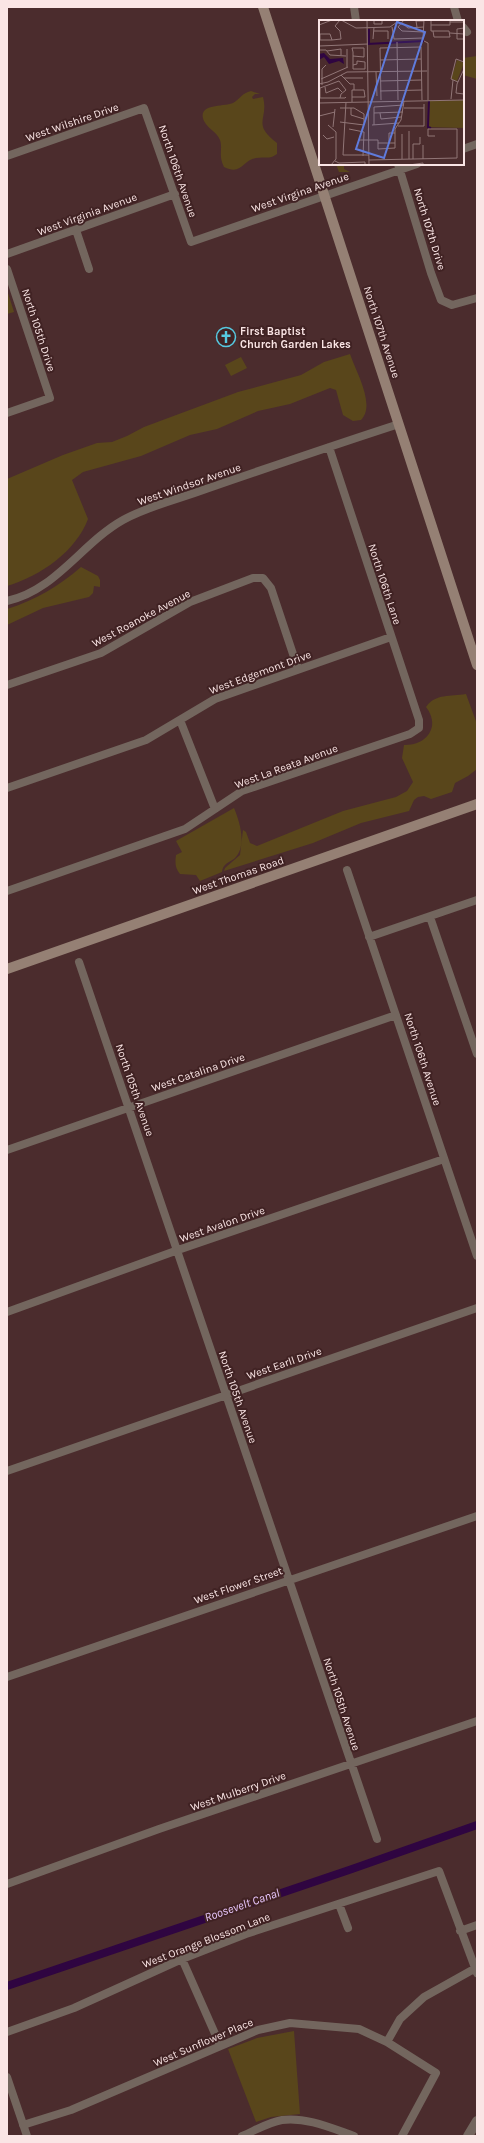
<svg xmlns="http://www.w3.org/2000/svg" width="484" height="2143" viewBox="0 0 484 2143" font-family="Karla,sans-serif">
<rect width="100%" height="100%" fill="#4b2c2d"/>
<path fill="#59461b" d="M477,56V79L463,75V58Z
M251,91L260,94H255L252,97L253,99L263,97C269,120 251,123 277,143V154C269,160 265,156 256,158C242,160 242,176 224,167C218,155 223,149 220,140C217,132 208,129 204,121C196,103 225,107 233,103C240,99 242,93 251,91Z
M336,164H344V169L350,172H339Z
M7,290L14,312L7,314Z
M350,354C356,372 376,405 361,420L353,421L343,415L336,390L330,388L290,404L258,411L217,429L190,435L141,456L83,472L72,480L88,519C76,551 41,576 7,586V479L63,455L97,443L112,442L127,436L144,427L238,392L301,375L324,362Z
M241,357L247,368L231,376L225,365Z
M81,567L98,576L100,580V587L94,586L93,593L89,597L43,608L7,625V609C36,600 59,586 81,567Z
M466,694L477,724V769L468,776L455,783L452,792L431,799L424,796L418,797L414,800L409,811L361,823L313,843L224,871L225,868L240,855L243,830L246,832L250,843L257,846L343,811L396,797L407,791L413,782L402,758L404,745C427,746 441,726 426,707C436,693 450,697 466,694Z
M234,808C240,822 247,846 235,858C229,863 223,863 222,872L200,881L196,875L180,874C175,868 175,863 176,855L182,852L176,841Z
M294,2031L300,2114L271,2117L256,2122L228,2049L257,2038Z"/>
<g fill="none" stroke-linecap="round" stroke-linejoin="round">
<path stroke="#2f0541" stroke-width="8" d="M7,1986L352,1869L477,1825"/>
<path stroke="#73665e" stroke-width="8" d="M354,7L356,21
M454,7L458,21
M463,27L467,32
M463,149L477,144
M7,156L144,108L191,242L417,164
M398,164L431,273L441,300L452,305L477,298
M76,230L89,269
M7,254L175,194
M7,269L50,398L7,413
M7,601C55,591 82,543 123,520C148,506 179,499 206,489C270,467 334,445 399,424
M7,685L101,653L190,602L253,578H263L271,588L298,669
M180,720L215,809
M7,788L146,740L215,699L391,637
M347,870L477,1256
M7,891L185,829L242,791L410,734L419,728V720L329,447
M430,917L477,1054
M369,937L477,900
M79,962L377,1839
M7,1150L396,1015
M7,1312L178,1250L444,1159
M7,1471L477,1308
M7,1677L477,1516
M7,1884L159,1829L477,1721
M339,1904L348,1928
M460,1931L477,1925
M182,1959L220,2045
M7,2032L74,2008L182,1959L246,1934L439,1871L477,1973
M387,2042L400,2019L424,1997L474,1969
M7,2077L27,2136
M23,2125L71,2110L258,2030L290,2023L359,2029L387,2042L436,2073L402,2136
M242,2136C254,2131 269,2122 282,2120C307,2117 331,2128 354,2136"/>
<path stroke="#73665e" stroke-width="10" d="M468,2136L477,2121"/>
<path stroke="#958074" stroke-width="10" d="M263,7L477,665
M7,969L477,804"/>
</g>
<defs>
<symbol id="church-ring" viewBox="-11 -11 22 22"><circle r="9.5" fill="#402223" stroke="#56c9e0" stroke-width="1.5"/><path d="M-1.2-6h2.4v3.5h3.3v2.4h-3.3V6h-2.4V-.1h-3.3v-2.4h3.3Z" fill="#56c9e0"/></symbol>
</defs>
<g fill-rule="evenodd">
<use href="#church-ring" x="215" y="326" width="22" height="22"/>
</g>
<g text-anchor="middle" stroke-width="4" stroke-linejoin="round" paint-order="stroke">
<g font-size="11" fill="#fae5e5" stroke="#402223">
<text transform="translate(72 122) rotate(-19)" y="4">West Wilshire Drive</text>
<text transform="translate(178 171) rotate(71)" y="4">North 106th Avenue</text>
<text transform="translate(300 192) rotate(-19)" y="4">West Virgina Avenue</text>
<text transform="translate(87 214) rotate(-20)" y="4">West Virginia Avenue</text>
<text transform="translate(430 229) rotate(73)" y="4">North 107th Drive</text>
<text transform="translate(39 330) rotate(72)" y="4">North 105th Drive</text>
<text transform="translate(382 332) rotate(72)" y="4">North 107th Avenue</text>
<text transform="translate(189 484) rotate(-19)" y="4">West Windsor Avenue</text>
<text transform="translate(385 584) rotate(72)" y="4">North 106th Lane</text>
<text transform="translate(141 618) rotate(-28)" y="4">West Roanoke Avenue</text>
<text transform="translate(260 672) rotate(-20)" y="4">West Edgemont Drive</text>
<text transform="translate(286 766) rotate(-20)" y="4">West La Reata Avenue</text>
<text transform="translate(238 875) rotate(-19)" y="4">West Thomas Road</text>
<text transform="translate(423 1059) rotate(72)" y="4">North 106th Avenue</text>
<text transform="translate(198 1072) rotate(-19)" y="4">West Catalina Drive</text>
<text transform="translate(135 1090) rotate(71)" y="4">North 105th Avenue</text>
<text transform="translate(222 1224) rotate(-19)" y="4">West Avalon Drive</text>
<text transform="translate(284 1363) rotate(-19)" y="4">West Earll Drive</text>
<text transform="translate(238 1397) rotate(71)" y="4">North 105th Avenue</text>
<text transform="translate(238 1585) rotate(-19)" y="4">West Flower Street</text>
<text transform="translate(342 1704) rotate(72)" y="4">North 105th Avenue</text>
<text transform="translate(238 1791) rotate(-19)" y="4">West Mulberry Drive</text>
<text transform="translate(206 1940) rotate(-21)" y="4">West Orange Blossom Lane</text>
<text transform="translate(203 2042) rotate(-23)" y="4">West Sunflower Place</text>
</g>
<g font-size="11" font-weight="bold" fill="#fae5e5" stroke="#402223" text-anchor="start">
<text x="240" y="335">First Baptist<tspan x="240" dy="13">Church Garden Lakes</tspan></text>
</g>
<g font-size="12" font-style="italic" fill="#e9c7fd" stroke="#402223">
<text transform="translate(242 1905) rotate(-19)" y="4">Roosevelt Canal</text>
</g>
</g>
<g transform="translate(319 20)">
<rect width="145" height="145" fill="#4b2c2d"/>
<path d="M138,40L145,43L138,61L132,59ZM145,80V108L110,107V81Z" fill="#59461b"/>
<path d="M5,33L11,39L24,38L25,44L20,41L10,44L5,37L0,40V34Z" fill="#2f0541"/>
<path fill="none" stroke="#2f0541" stroke-width="2" d="M50,9V24M48,24L105,21M110,81L109,107L112,108"/>
<path fill="none" stroke="#917677" stroke-width="1" d="M22,0L37,8L71,7L81,0M48,0L50,145M55,0V4H63V0M85,0L79,7L83,11L105,12M112,0V11H130L131,17H115L114,11M131,2H145M83,3L89,8L105,7M0,5L13,0M112,5H131V0M73,7L75,19L104,18L105,0M98,7L97,1H105M145,8L138,9V19H145M55,11H69V19M131,13L145,14M54,19L55,7M13,20L11,14H1V20H13L22,19L21,11L16,6L21,0M105,21L109,23V80M78,22L79,80M0,26L49,24M28,29V47M0,30H7L11,35L27,36M8,31L22,29V35M34,36L45,37V28H33L34,32V49H46V42L38,41V44L34,45M61,40L102,39M145,49L138,64L137,73L145,74M57,52L58,76M22,55L31,64H35V70M25,58H44M2,59L29,47M61,61L103,60M139,62L132,59L137,39L145,42M0,64L9,62L28,52L108,51M3,65V49L7,45M6,67L7,73L19,68L23,72M61,71L103,70M33,77H46L45,70H33V82M21,78L22,74L27,70L20,61L1,68V78H26L27,77M132,79L134,60M62,80L61,28L102,27L103,80M27,82L24,135H50M0,83L145,80M21,88H35L45,94V105L21,102M32,88V95L45,99M85,88H105M55,93L84,92M61,93L62,99L82,97M0,96L16,92M9,105L17,112V139L12,145M53,105L80,103M55,105V87L85,85M79,106H105V84M14,107L16,89M30,109L45,112L44,136M4,115L8,119L15,117M145,117V135M40,120H59V129L76,128V109L82,100L85,81M59,123H76M70,123V113H76M83,139V114M90,139V111M94,139V124H101V117M104,139V125M50,140L138,138V109H109V116H116M16,141L20,143L46,142V145M54,145H84M90,145L104,143V145"/>
<path fill="#5f7bdc" fill-opacity="0.15" stroke="#5f7bdc" stroke-width="2" d="M78,2L106,12L65,138L37,129Z"/>
<rect width="145" height="145" fill="none" stroke="#fae5e5" stroke-width="2"/>
</g>
<rect width="484" height="2143" fill="none" stroke="#fae5e5" stroke-width="16"/>
</svg>
